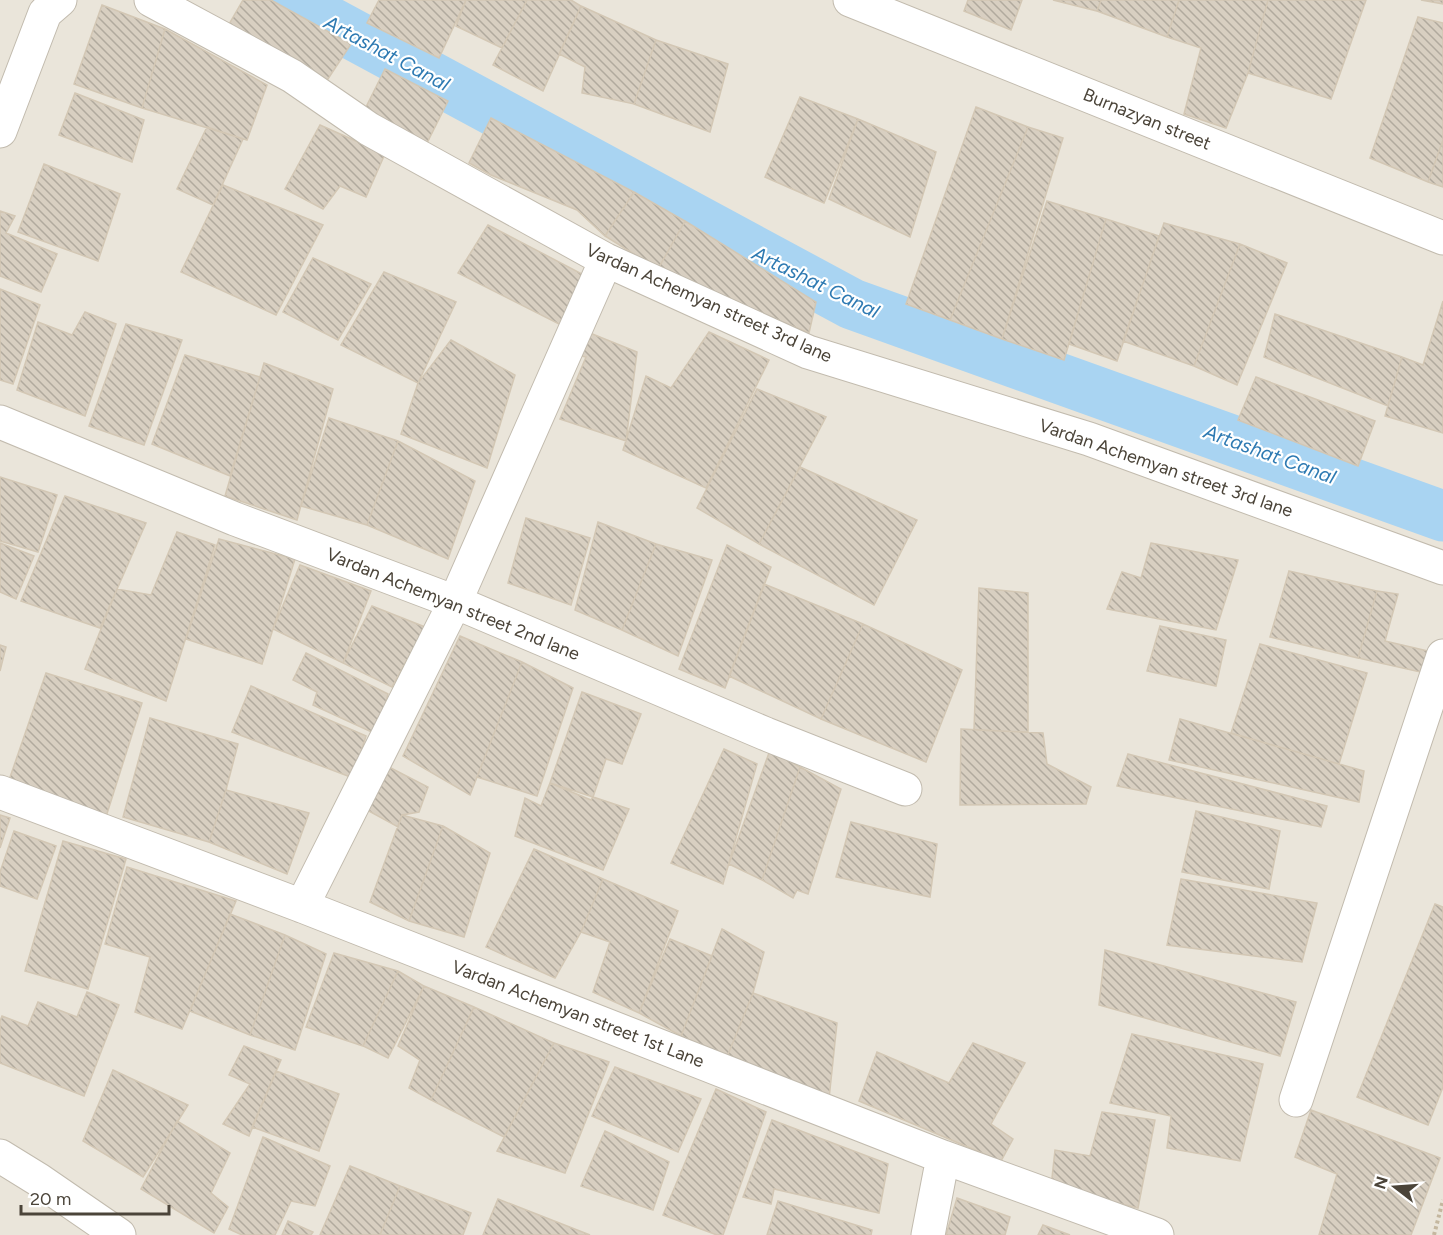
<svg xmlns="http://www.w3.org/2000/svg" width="1443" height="1235" viewBox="0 0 1443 1235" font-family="Figtree,sans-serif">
<defs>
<pattern id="building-back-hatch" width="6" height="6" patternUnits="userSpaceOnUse" patternTransform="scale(1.5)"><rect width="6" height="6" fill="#d8cfc1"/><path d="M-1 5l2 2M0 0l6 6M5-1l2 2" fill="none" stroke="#b1aa9e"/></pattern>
</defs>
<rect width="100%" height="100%" fill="#f6f3ec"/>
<path fill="#eae5da" d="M0,0H1443V1235H0Z"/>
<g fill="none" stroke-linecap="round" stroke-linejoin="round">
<path stroke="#a9d4f2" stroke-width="51" d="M289,0L852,304L1443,516"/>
</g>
<path fill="url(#building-back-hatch)" stroke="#d3c7b4" stroke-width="1.5" d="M243,0H271L351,44L326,82L228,26Z
M379,0H466L439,58L367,23Z
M466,0H527L502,48L456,26Z
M527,0H571L581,6L543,91L493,65Z
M968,0H1022L1011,30L964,11Z
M1053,0H1101L1097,11Z
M1101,0H1179L1167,37L1097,11Z
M1179,0H1268L1248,73L1226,128L1184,114L1201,48L1167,37Z
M1268,0H1366L1331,99L1248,73Z
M1421,0H1443V4Z
M102,5L165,29L142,108L74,84Z
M581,6L656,40L634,104L582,93L585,67L559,54Z
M1418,17L1443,23V140L1428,182L1370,158Z
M165,29L267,85L247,140L142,108Z
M656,40L728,64L710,132L634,104Z
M385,69L448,101L427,143L364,111Z
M75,93L144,120L132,162L59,135Z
M800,97L858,119L824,203L765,177Z
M976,107L1028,127L950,320L906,304Z
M491,118L634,192L605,236L577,210L491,175L469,163Z
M858,119L936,152L910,237L829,199Z
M320,125L385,154L366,197L340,186L323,209L285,189Z
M207,127L243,139L213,205L177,189Z
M1028,127L1063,138L1002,339L950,320Z
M1443,140V187L1428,182Z
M44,164L120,194L98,261L18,232Z
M223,185L323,225L276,315L181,272Z
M634,192L685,221L658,269L605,236Z
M1047,201L1106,219L1064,360L1002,339Z
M0,211L15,216L6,233L57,254L41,292L0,276Z
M1106,219L1159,236L1117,361L1069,344Z
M685,221L816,302L809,333L658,269Z
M1164,223L1240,244L1194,366L1123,341Z
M488,225L584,275L563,326L458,273Z
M1240,244L1287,263L1237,385L1194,366Z
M313,258L371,284L338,340L283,312Z
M384,272L456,302L418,383L341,345Z
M0,289L40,305L13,384L0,380Z
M1443,301V433L1385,416L1402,357L1423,365Z
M85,312L116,324L85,416L17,390L38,322L72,335Z
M1275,314L1402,357L1388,406L1264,357Z
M126,324L182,340L144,445L89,426Z
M585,331L637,352L626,441L560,419L586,357L576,355Z
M709,332L769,360L706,488L623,450L646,376L671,388Z
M451,340L515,375L487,468L401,434L418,383Z
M185,355L260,377L230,476L152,444Z
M264,363L333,389L297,520L225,496Z
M1256,377L1375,421L1358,466L1238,420Z
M757,389L826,417L759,544L697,508Z
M329,418L398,441L367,525L301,506Z
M398,441L475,481L448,559L367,525Z
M800,467L917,520L874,605L759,544Z
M0,477L57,495L38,552L0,541Z
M65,496L146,523L100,628L21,601Z
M526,518L590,538L571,605L508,583Z
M598,522L656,544L622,630L575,610Z
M177,532L215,545L166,701L85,669L117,589L151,595Z
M219,539L295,559L262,664L186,639Z
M0,543L34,556L16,599L0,592Z
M1151,543L1238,560L1216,630L1107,609L1122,572L1141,578Z
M656,544L712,560L678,656L622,630Z
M727,545L771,567L725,688L679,669Z
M300,565L371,591L343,663L273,629Z
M1289,571L1377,591L1358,658L1270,637Z
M764,584L863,624L821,719L729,676Z
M979,588L1028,593V732L974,730Z
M1377,591L1398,594L1385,641L1428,651L1420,672L1358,658Z
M372,606L425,627L392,687L343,663Z
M863,624L962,670L926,762L821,719Z
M1160,626L1226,640L1216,686L1147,671Z
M460,636L522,662L470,795L403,756Z
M1260,644L1367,673L1339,764L1231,733Z
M0,645L6,647L0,671Z
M306,653L388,694L378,735L313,705L317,692L293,680Z
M522,662L573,688L537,796L477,777Z
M46,673L142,703L105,820L8,783Z
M251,686L366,736L353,778L232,732Z
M582,692L641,714L622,764L606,759L593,797L550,783Z
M150,718L238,744L226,790L209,842L123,817Z
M1180,719L1364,771L1359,802L1169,760Z
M961,729L1043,733L1047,764L1091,787L1086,804L960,805Z
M724,749L757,764L723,884L671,863Z
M770,750L800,767L762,880L729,864Z
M1128,754L1327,806L1321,827L1117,786Z
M385,765L428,787L419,812L402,815L398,827L365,809Z
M800,767L841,789L808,894L797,890L793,898L762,880Z
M550,783L591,800L593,797L629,809L603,870L515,836L525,798L541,806Z
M226,790L309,813L287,874L209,842Z
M1196,811L1280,831L1269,889L1182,872Z
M0,815L10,818L0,848Z
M402,815L443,826L409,921L370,902Z
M851,822L937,844L930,897L836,877Z
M443,826L490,853L464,937L409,921Z
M14,831L56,846L37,899L0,886V872Z
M63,841L126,859L88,989L25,971Z
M534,849L603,879L581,932L555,978L486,947Z
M127,867L236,901L182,1029L135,1012L150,957L105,944Z
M603,879L678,911L639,1013L593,992L610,942L581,932Z
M1181,879L1317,903L1302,962L1167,945Z
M1435,904L1443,907V1087L1428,1125L1357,1097Z
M230,914L285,935L250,1035L190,1011Z
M722,929L764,952L753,993L727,1057L681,1036Z
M285,935L326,954L295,1050L250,1035Z
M670,939L712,956L681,1036L639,1013Z
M1105,950L1296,1002L1280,1056L1099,1005Z
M334,953L398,971L363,1046L306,1027Z
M398,971L424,986L388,1058L363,1046Z
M424,986L474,1007L431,1100L409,1088L420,1060L398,1046Z
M87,992L119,1005L84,1096L0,1063V1021L2,1016L28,1026L38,1002L77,1017Z
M753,993L837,1023L829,1099L727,1057Z
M474,1007L554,1043L504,1137L431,1100Z
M1132,1034L1263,1064L1240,1161L1167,1148L1171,1116L1110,1103Z
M554,1043L609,1062L565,1173L497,1151Z
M973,1043L1025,1063L991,1124L1013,1139L1001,1161L859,1101L877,1052L949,1083Z
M244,1046L281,1060L249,1136L223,1124L250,1084L229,1075Z
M615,1067L701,1099L678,1152L592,1116Z
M113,1070L188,1105L143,1177L83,1141Z
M276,1071L339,1094L319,1151L252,1127Z
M716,1089L766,1112L723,1235H717L663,1215Z
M1311,1110L1440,1158L1411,1235H1319L1337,1174L1295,1157Z
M1102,1112L1155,1120L1138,1208L1051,1187L1055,1150L1090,1156Z
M772,1120L888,1164L879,1213L774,1189L771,1204L743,1197Z
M177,1121L230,1153L211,1193L228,1207L214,1233L141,1189Z
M605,1131L669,1162L653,1210L581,1186Z
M263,1137L330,1166L315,1206L291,1201L275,1235H242L229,1229Z
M350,1166L400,1186L380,1235H320Z
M400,1186L471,1213L463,1235H380Z
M957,1198L1010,1217L1005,1235H946Z
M498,1199L590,1235H483Z
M778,1201L872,1230L871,1235H767Z
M288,1221L313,1232L311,1235H282Z
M1043,1225L1070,1235H1038Z"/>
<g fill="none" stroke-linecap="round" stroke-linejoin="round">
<defs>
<path id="street" d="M151,0L292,76L369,129L606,260L808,352L1089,439L1443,568
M850,0L1443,238
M0,131L45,13L60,0
M0,422L235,519L455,602L766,734L905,789
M0,792L302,906L943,1157L1157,1235
M302,906L455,602L606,260
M1296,1100L1443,656
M0,1156L39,1180L119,1235
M928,1235L943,1157"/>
</defs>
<use href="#street" stroke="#c2bbae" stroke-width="35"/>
<path stroke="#c4b79f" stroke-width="4" stroke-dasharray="3 3" stroke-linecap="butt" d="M1434,1235L1443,1200"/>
<use href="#street" stroke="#fff" stroke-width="33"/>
</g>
<g text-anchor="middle" stroke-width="4.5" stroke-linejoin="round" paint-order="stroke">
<g font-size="18" fill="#4b4439" stroke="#fff">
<text transform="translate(1147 119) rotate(22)" y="6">Burnazyan street</text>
<text transform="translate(709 303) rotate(24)" y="6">Vardan Achemyan street 3rd lane</text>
<text transform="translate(1166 468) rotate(19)" y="6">Vardan Achemyan street 3rd lane</text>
<text transform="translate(453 604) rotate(22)" y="6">Vardan Achemyan street 2nd lane</text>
<text transform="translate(578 1014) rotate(21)" y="6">Vardan Achemyan street 1st Lane</text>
</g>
<g font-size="20" font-style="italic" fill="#2e7ab2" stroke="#fff">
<text transform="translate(387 53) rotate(28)" y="7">Artashat Canal</text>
<text transform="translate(816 282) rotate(26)" y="7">Artashat Canal</text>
<text transform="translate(1270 454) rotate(20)" y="7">Artashat Canal</text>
</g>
</g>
<g transform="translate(1395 1187) rotate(287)" stroke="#ffffff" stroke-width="4.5" paint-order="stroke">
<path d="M0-4.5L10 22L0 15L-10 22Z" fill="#4b4439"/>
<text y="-9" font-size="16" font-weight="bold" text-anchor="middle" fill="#4b4439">N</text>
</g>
<path d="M21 1205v9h148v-9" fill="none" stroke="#4b4439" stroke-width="3"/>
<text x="30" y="1205" font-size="18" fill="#4b4439" stroke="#ffffff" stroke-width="4.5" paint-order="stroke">20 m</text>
</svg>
